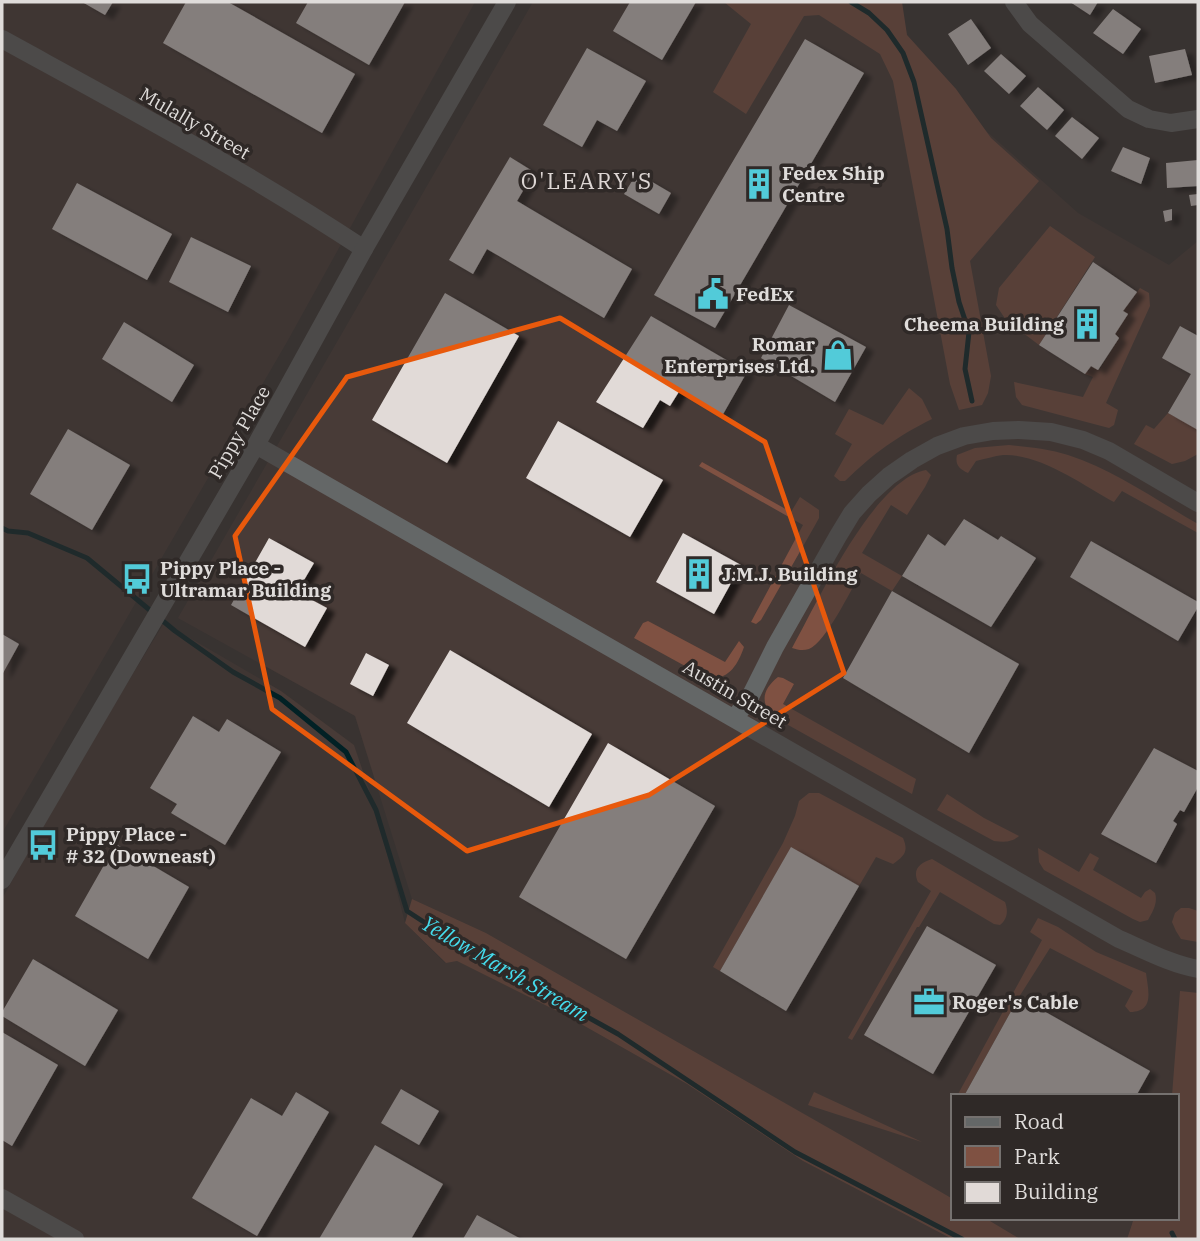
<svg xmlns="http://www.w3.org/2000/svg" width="1200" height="1241" viewBox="0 0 1200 1241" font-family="'IBM Plex Serif',serif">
<defs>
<filter id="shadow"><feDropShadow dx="8" dy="4.5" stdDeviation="2" flood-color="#0009"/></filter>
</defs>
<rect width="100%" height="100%" fill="#393331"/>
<path fill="#483b37" d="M2,2H475L288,340L2,833Z
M533,2H889L898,40L948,99L993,137L1078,213L1169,265L1198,241V1226L1132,1223L1127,1239H1020L985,1218H1177V1096H953V1199L486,933L412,899L355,716L178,618Z
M164,623L281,691L354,745L376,810L405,923L445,963L457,961L565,1015L687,1084L803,1161L952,1239H2V899L70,777Z"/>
<path fill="#7f5142" d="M724,2H902L907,35L956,89L991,138L1039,181L970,261L991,376L988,393L982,405L959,410L950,384L893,81L880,54L819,15L804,16L746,114L713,92L751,24Z
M1050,226L1095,257L1039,345L1006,320L996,305L999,288Z
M1140,288L1149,293L1150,306L1106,403L1118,410L1114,425L1109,428L1022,405L1016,397L1014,382L1083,397L1093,377L1085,374L1091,366L1099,370L1119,338L1115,334L1128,314L1123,311Z
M909,388L922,399L932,419C896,437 874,453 845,481H840L834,476L852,444L835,434L849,409L883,425Z
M1168,413L1198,429V454L1185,461L1172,464L1134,444L1146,425L1154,429Z
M1009,445C1029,447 1049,449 1068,455C1114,470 1156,500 1198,524V533L1122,491L1114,502C1083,485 1039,453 1003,455C994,456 985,459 976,461L968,473C959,469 955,465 957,455L975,448Z
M702,462L791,512L800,497L819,510V518L814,527L761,620L756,624L751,622L803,525L699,466Z
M926,470L931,475L925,487L907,515L891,505L862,553L902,576L892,591L861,573C850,591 826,642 809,649C803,651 798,650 792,648C817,603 874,479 926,470Z
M648,621L725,662L739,641L744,647C738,665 728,681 707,678L634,638L643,623Z
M778,677L783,678L794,684L783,704L916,779L912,794L772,716C760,701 763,689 778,677Z
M809,793H819L903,838C909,852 904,856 893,864L876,857L859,886L791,848L720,971L713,967L783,843L795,816L799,801Z
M947,794L984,818L1019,836C1011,843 1004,842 994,841L937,810Z
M1038,848L1079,872L1090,853L1099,858L1093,870L1141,898L1145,892L1150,889L1155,893C1158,903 1153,911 1148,920L1140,922L1133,919L1044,870L1039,862Z
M932,859L1005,902C1008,910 1008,919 1000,925L994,924L940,892L919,927H917L852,1040L848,1038L931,891L918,882C912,869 920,863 932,859Z
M412,899L486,933L934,1188L953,1199V1218H985L1020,1239H952L803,1161L687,1084L565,1015L457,961L446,963L405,923Z
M1181,908H1189L1198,911V942L1181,939L1176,931L1172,922L1175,913Z
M1038,918L1058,927L1096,952L1146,973C1148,990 1155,1012 1130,1012L1125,1006L1133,991L1050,948L1019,997L964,1096H957L1042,940L1030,932Z
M1180,991L1198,993V1239H1127L1134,1218H1177V1096H1172Z
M814,1092L922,1142L808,1105Z"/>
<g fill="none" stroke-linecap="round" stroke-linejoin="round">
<path stroke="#012125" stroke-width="5" d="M851,2L869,13L887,30L903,53L914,82L947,229L952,268L959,302L969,332L965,369L972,401
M2,528L8,531L28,533L87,558L175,631L233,672L280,698L346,752L376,810L407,911L462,947L618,1034L795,1152L962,1239
M1172,1233L1175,1239"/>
</g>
<path fill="#e1dad7" filter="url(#shadow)" d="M82,2H113L105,15Z
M186,2H228L355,74L322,133L163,43Z
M308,2H405L369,65L296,23Z
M630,2H696L662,60L613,31Z
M1070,2H1098L1090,15Z
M1113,9L1141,29L1123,54L1093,33Z
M971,19L991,48L968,65L948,34Z
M805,39L864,73L715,328L654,295Z
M587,48L646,81L617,131L597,120L582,147L543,125Z
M1185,49L1192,75L1155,83L1149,56Z
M1001,54L1026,76L1009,94L984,71Z
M1038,87L1064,110L1047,130L1020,106Z
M1072,117L1099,138L1082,159L1055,136Z
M1123,147L1150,158L1141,184L1111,171Z
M510,157L534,172L517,201L632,269L604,318L487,249L473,274L449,260Z
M1198,160V186L1167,188L1166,163Z
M637,173L671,193L659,214L624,194Z
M77,183L172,234L147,280L52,229Z
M1198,194V205L1191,206L1189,195Z
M1172,209V220L1165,222L1163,211Z
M191,237L251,266L228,312L169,282Z
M1093,262L1137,292L1123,311L1128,314L1115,334L1119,338L1098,370L1091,366L1085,374L1039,345Z
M445,293L519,336L447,463L372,420Z
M789,305L866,347L835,402L761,358Z
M651,316L747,372L722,416L680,390L670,406L660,400L643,428L596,402Z
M124,322L194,365L172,402L102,359Z
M1180,326L1198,336V430L1168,413L1191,374L1162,358Z
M558,421L663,480L630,537L526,478Z
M68,429L130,465L92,530L30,494Z
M964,519L998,540L1001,536L1036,558L991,627L902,576L928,534L945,546Z
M683,533L741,565L714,614L656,582Z
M269,538L314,563L297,592L327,608L305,647L231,605Z
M1091,541L1198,602V607L1178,641L1070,577Z
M892,591L1019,664L969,753L843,678Z
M2,634L19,644L2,675Z
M450,650L592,734L549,807L407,723Z
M366,653L389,665L373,696L350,684Z
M193,716L219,732L227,719L281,752L225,845L171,813L177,804L150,788Z
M608,743L715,806L626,959L519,897Z
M1154,748L1198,771V787L1184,812L1180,810L1173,821L1177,824L1156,863L1101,834Z
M116,844L189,887L148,959L75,916Z
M791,847L859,886L786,1011L720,971Z
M927,926L996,965L933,1074L864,1035Z
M33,959L118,1010L85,1066L2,1016V1012Z
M1019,997L1150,1071L1136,1096H964Z
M2,1032L58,1065L12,1146L2,1140Z
M401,1089L439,1111L419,1145L381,1123Z
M296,1092L329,1112L257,1236L192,1198L251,1098L282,1116Z
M375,1145L443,1184L411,1239H319Z
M477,1215L521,1239H463Z"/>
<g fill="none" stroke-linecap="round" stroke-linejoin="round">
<path stroke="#646767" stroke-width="18" d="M1014,2L1030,24L1128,109L1149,119L1171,123L1198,119
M2,39C124,106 248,172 364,249
M256,445L1119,939C1145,950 1170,964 1198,969
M735,718L751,695L775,647L838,536L852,513L869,494L889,476L912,460L937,446L964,436L993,431L1019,430L1051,432L1083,440L1109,451L1198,503"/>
<path stroke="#646767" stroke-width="18" d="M2,880L256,445L364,249L507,2
M2,1198L75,1239"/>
</g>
<path d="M0 0H1200V1241H0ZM560,318L765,442L844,673L649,795L467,851L272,709L235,536L347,377Z" fill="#393331" fill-opacity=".55" fill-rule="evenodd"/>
<path fill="none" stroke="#e8590c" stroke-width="5" stroke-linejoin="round" d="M560,318L765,442L844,673L649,795L467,851L272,709L235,536L347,377Z"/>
<defs>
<symbol id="building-bare" viewBox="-9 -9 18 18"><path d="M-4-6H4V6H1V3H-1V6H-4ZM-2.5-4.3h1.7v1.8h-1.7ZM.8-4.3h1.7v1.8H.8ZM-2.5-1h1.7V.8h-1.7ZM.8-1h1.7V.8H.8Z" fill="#52cbd9" stroke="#2f2927" stroke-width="2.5" paint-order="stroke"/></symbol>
<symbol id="civic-bare" viewBox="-9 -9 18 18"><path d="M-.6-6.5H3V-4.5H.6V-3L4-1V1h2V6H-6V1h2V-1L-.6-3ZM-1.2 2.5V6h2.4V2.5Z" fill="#52cbd9" stroke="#2f2927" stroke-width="2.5" paint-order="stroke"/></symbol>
<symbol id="shop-bare" viewBox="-9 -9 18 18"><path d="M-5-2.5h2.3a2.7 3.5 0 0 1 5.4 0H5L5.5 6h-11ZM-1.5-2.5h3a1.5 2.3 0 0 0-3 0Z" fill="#52cbd9" stroke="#2f2927" stroke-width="2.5" paint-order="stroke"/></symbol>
<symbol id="bus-bare" viewBox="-9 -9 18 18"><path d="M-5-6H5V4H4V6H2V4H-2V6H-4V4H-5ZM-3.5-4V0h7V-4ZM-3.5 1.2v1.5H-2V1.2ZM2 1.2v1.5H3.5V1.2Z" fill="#52cbd9" stroke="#2f2927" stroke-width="2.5" paint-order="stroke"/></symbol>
<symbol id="office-bare" viewBox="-9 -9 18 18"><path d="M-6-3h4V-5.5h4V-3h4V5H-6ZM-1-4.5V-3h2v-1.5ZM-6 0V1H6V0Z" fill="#52cbd9" stroke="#2f2927" stroke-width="2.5" paint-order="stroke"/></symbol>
</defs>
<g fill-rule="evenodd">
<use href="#building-bare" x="737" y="162" width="44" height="44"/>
<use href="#civic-bare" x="691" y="272" width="44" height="44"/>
<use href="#building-bare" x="1065" y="302" width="44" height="44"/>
<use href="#shop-bare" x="816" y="333" width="44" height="44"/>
<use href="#building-bare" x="677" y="552" width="44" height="44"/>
<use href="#bus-bare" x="115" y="557" width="44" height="44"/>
<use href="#bus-bare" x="21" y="823" width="44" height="44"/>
<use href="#office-bare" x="907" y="980" width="44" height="44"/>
</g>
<g text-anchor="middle" stroke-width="7" stroke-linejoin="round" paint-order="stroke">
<g font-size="19" fill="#dfdcda" stroke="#2f2927">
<text transform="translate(195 123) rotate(30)" y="7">Mulally Street</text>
<text transform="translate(239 432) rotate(-60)" y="7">Pippy Place</text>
<text transform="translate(735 694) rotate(30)" y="7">Austin Street</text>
</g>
<g font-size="19" font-weight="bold" fill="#dfdcda" stroke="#2f2927" text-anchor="start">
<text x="782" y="180">Fedex Ship<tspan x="782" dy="22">Centre</tspan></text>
<text x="736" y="301">FedEx</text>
<text x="1064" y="331" text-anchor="end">Cheema Building</text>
<text x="815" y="351" text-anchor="end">Romar<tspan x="815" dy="22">Enterprises Ltd.</tspan></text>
<text x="160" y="575">Pippy Place -<tspan x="160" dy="22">Ultramar Building</tspan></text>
<text x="722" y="581">J.M.J. Building</text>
<text x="66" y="841">Pippy Place -<tspan x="66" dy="22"># 32 (Downeast)</tspan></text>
<text x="952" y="1009">Roger's Cable</text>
</g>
<g font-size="21" font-style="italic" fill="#45dced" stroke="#2f2927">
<text transform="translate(505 969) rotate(30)" y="7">Yellow Marsh Stream</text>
</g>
<g font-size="23" letter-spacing="2" fill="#ddd6d4" stroke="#2f2927">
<text x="587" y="189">O'LEARY'S</text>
</g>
</g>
<rect width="1200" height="1241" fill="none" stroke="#dfdcda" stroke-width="7"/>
<rect x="951" y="1094" width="228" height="126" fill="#2f2927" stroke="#75716f" stroke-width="2"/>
<rect x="965" y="1117" width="35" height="10" fill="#646767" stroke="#75716f" stroke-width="2"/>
<text x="1014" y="1129" font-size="21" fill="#dfdcda">Road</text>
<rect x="965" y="1146" width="35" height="21" fill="#7f5142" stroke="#75716f" stroke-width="2"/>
<text x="1014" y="1164" font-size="21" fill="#dfdcda">Park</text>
<rect x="965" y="1182" width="35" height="21" fill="#e1dad7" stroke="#75716f" stroke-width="2"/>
<text x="1014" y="1199" font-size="21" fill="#dfdcda">Building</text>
</svg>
